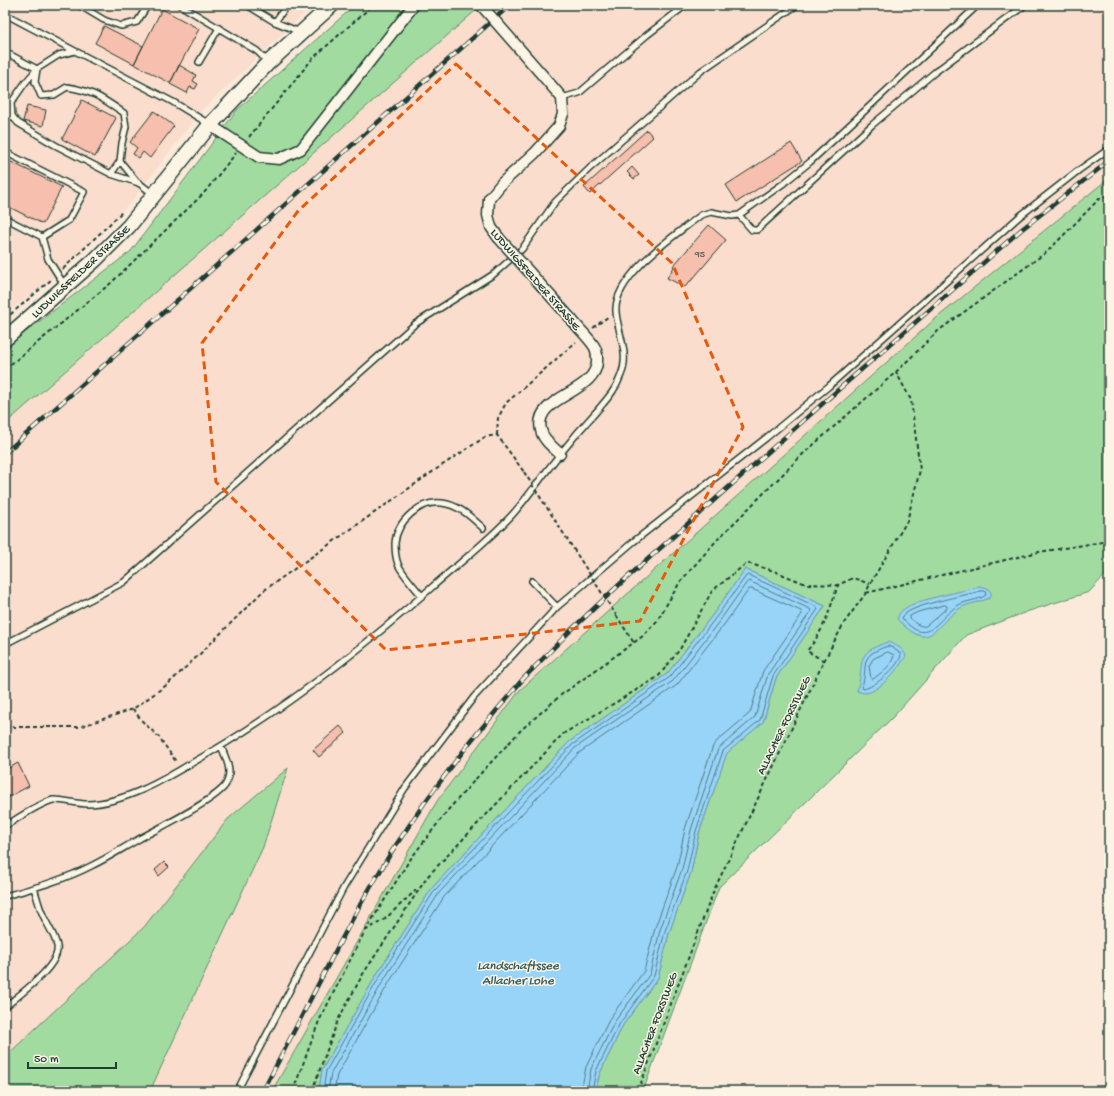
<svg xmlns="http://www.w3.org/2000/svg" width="1114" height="1096" viewBox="0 0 1114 1096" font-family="'Gochi Hand',sans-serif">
<rect width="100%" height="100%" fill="#fbeada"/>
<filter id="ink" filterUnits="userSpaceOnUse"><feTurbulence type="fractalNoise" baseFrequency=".025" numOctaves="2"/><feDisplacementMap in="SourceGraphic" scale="8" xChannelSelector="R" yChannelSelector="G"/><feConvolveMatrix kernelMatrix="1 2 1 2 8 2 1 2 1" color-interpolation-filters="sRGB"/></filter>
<g filter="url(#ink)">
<path fill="#faddcc" d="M5,5H313L199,113L133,200L57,275L5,314Z
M457,5H1109V178L934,320L523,688L275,1091H5V403Z"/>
<path fill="#a2dba0" stroke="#608c6a" d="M355,5H482L5,424V348L131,251L237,110Z
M1109,178V571L1089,592L1029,611L966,635L893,717L719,887L643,1091H595L600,1073L623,1025L658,978L669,933L691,872L699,833L727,752L763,722L776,678L825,606L745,569L714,613L667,674L569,742L432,888L377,974L322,1070L319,1091H272L437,801L520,690L934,320Z
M288,768L263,847L150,1091H5V1057L144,927L228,819Z"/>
<path fill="#98d4f8" stroke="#6898aa" d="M745,569L825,606L776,678L763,722L727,753L699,833L691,872L669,933L658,978L623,1025L600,1073L595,1091H319L322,1070L377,974L432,888L569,742L667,674L714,613Z
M979,586L988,588L991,593V597C981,603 967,603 959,609C931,629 931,653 897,619C898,617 898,615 900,613C909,599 962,593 979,586Z
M888,642C896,645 903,648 906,656C899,668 880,691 866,693C863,693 860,692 857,691C866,662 852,654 888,642Z"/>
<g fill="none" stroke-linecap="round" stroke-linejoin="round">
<path stroke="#4f7982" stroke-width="1" d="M980,591H985L986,595C978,601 966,600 957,606C935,621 928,648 902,618C906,605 966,596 980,591Z
M945,605L947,606V608L926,626C920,627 914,623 910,618V616L918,612Z
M888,646L893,648L901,654C901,665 874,688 863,689L862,687C869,663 857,656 888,646Z
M888,652L894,655C892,666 881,673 873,679H871L869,666L873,659Z
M323,1091L326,1071L380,976L435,890L572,745L670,677L717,616L746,576L748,575L817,607L818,609L773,676L760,720L723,751L696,831L687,871L665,931L654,976L620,1023L596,1071L592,1091
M328,1091L331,1073L385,978L439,893L575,748L673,681L721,619L747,582L749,581L810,609L811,611L768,674L755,717L718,749L691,830L682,869L660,930L650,974L615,1021L591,1069L587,1091
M334,1091L337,1075L375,1007L390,981L444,897L579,753L677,685L726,622L749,589H752L801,611L802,614L763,671L750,713L717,741L713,746L685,829L677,867L655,928L644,971L610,1018L586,1067L581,1091"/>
</g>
<path fill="#f7bfad" stroke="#1f3d34" d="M162,9L199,29L170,83L134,64Z
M104,26L143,46L134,64L95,43Z
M179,65L196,75L193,81L198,84L195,89L190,87L187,93L170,84Z
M82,100L116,118L95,157L62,139Z
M27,106L46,110L43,126L23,121Z
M154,111L174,126L150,158L143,152L139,158L133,154L137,148L130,142Z
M647,130L653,137L590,194L584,187Z
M791,143L802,161L737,202L726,185Z
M5,159L62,187L43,224L5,205Z
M632,167L639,175L634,179L627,172Z
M709,225L726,240L691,281H690L685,287L667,278L674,267L673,266Z
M340,726L346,733L319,757L313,750Z
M18,763L29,786L5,799V770Z
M164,862L169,867L159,876L155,870Z"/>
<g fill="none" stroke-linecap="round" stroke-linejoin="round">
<defs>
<path id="lane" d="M79,5L104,20L121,26L137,22L146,8L153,5
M180,5L257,51L268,62
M247,5L275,22L300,32
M5,14L75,51
M275,22L287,5
M5,52L37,69L35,82L41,96L54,95L67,87C93,91 102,98 124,113L126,127L122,143L120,161L111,174
M199,62L219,28
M562,98L579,93L647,35L686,5
M5,100L11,103
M5,152L84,192L69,220L42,237
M120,161L138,183
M153,194L139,183L111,174L55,145L18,123L12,116L11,103L25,83L37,69L59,55L75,51L173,102L209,124
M739,215L752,230H757L872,125L935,72L1025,5
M5,218L42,237L48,259L65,286
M532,581L557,607
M422,596C416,589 401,572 398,564C396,559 395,549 395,543C397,521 420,500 442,503C459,505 471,517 483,528
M5,644L124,582L415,324L494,274L522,249L555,202L590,168L701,71L797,5
M5,826C15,820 42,802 53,800C61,799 77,804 87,804C107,804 126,797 144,789C160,782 176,772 192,763C278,715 357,653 431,588C458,564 487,542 512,515C529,496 544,473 561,453C572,439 584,425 596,412C606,400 616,390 621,375C630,354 618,334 616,312C613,276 676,235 701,215L711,212L732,216L739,215L784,183L810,162L978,5
M5,896C34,888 64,880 91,866C108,858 123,848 139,839C157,829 218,799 226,784C233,771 226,759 221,746
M5,1007C19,995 61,965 57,946C55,935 47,925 43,915C39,907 37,897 34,888
M237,1091L344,887L405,788L474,697L557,607L633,542L766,438L829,386L1020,216L1079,170L1109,149"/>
<path id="street" d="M210,125L259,157L279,159L301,149L414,5
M498,237L491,227L488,215L489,199L502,183L535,153L559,126L563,114L562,98L544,77
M560,454C553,447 543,440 541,430C532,395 600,394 597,358C597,354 596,349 594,346C588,337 579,329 572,320"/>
<path id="secondary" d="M5,339L95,260L129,226L210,125L268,63L332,5"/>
</defs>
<use href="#lane" stroke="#1f3d34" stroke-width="8"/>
<use href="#street" stroke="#1f3d34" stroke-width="13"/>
<use href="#secondary" stroke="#1f3d34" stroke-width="17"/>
<path stroke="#1f3d34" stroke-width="2" stroke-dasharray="4 3" stroke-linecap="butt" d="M249,137L313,58L373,5
M63,269L122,212
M5,319L51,280
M593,328L609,316
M5,369L111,283L204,193L236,153
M497,435L498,418L506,403L576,342
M866,593L1039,552L1109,541
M616,615L634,643
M824,661L807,651C825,629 829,611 838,585
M133,709L142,721L159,737L177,763
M5,727H79L133,709L168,684L202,652L263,591L438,468L485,437L497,435L524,472
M365,931L385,919L416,890
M293,1091L319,1021L365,931L409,861L448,810L482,772L521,730L561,695L643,636L657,621L680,582L717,540L803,454L896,372L938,331L1048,251L1099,199L1109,195
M312,1091L338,1020L363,974L428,876L563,734L658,677L680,649L712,591L747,563L774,571L806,584L838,585L853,578L870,584
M638,1091L714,890L824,661L844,623L866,593L870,584L907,521L920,470L911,400L896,372"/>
<use href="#lane" stroke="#fcf5e5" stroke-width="5"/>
<use href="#street" stroke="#fcf5e5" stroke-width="10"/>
<use href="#secondary" stroke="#fcf5e5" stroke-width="14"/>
<defs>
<path id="rail" d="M5,453L510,5
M263,1091L337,948L360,905L392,851L425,802L470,742L523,679L570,631L620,584L830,397L1022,229L1109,161"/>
</defs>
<use href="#rail" stroke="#1f3d34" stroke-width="4.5"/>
<use href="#rail" stroke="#fcf5e5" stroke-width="3" stroke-dasharray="9" stroke-linecap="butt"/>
<defs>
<path id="street-bridge" d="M481,5L544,77
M498,237L572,320"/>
</defs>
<use href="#street-bridge" stroke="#1f3d34" stroke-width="13" stroke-linecap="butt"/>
<path stroke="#1f3d34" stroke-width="2" stroke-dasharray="4 3" stroke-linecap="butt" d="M524,472L616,615"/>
<use href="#street-bridge" stroke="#fcf5e5" stroke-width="10"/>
</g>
</g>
<path fill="none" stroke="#e8590c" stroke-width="3" stroke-dasharray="8 5" stroke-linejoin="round" d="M456,64L672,263L743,427L640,621L386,650L216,482L202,343L298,211Z"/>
<g text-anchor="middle" stroke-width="3" stroke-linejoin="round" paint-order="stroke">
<g font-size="10" fill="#555e52">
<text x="700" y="257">95</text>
</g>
<g font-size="12" fill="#1f3d34" stroke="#fcf5e5">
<text transform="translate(80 271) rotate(-43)" y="4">LUDWIGSFELDER STRASSE</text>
<text transform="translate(536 279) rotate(49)" y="4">LUDWIGSFELDER STRASSE</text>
<text transform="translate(783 725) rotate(-64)" y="4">ALLACHER FORSTWEG</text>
<text transform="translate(654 1023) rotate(-69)" y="4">ALLACHER FORSTWEG</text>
</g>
<g font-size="13" font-style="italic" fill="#375b5b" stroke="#fcf5e5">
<text x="518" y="969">Landschaftssee<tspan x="518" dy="15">Allacher Lohe</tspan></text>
</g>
</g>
<rect width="1114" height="1096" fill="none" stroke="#fcf5e5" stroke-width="20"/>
<rect x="10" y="10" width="1094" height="1076" fill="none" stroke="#1f3d34" stroke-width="1.5" filter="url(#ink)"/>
<path d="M28 1062v6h88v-6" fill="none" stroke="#1f3d34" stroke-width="2"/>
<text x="34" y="1062" font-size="12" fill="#1f3d34" stroke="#fcf5e5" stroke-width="3" paint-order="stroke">50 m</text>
</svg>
